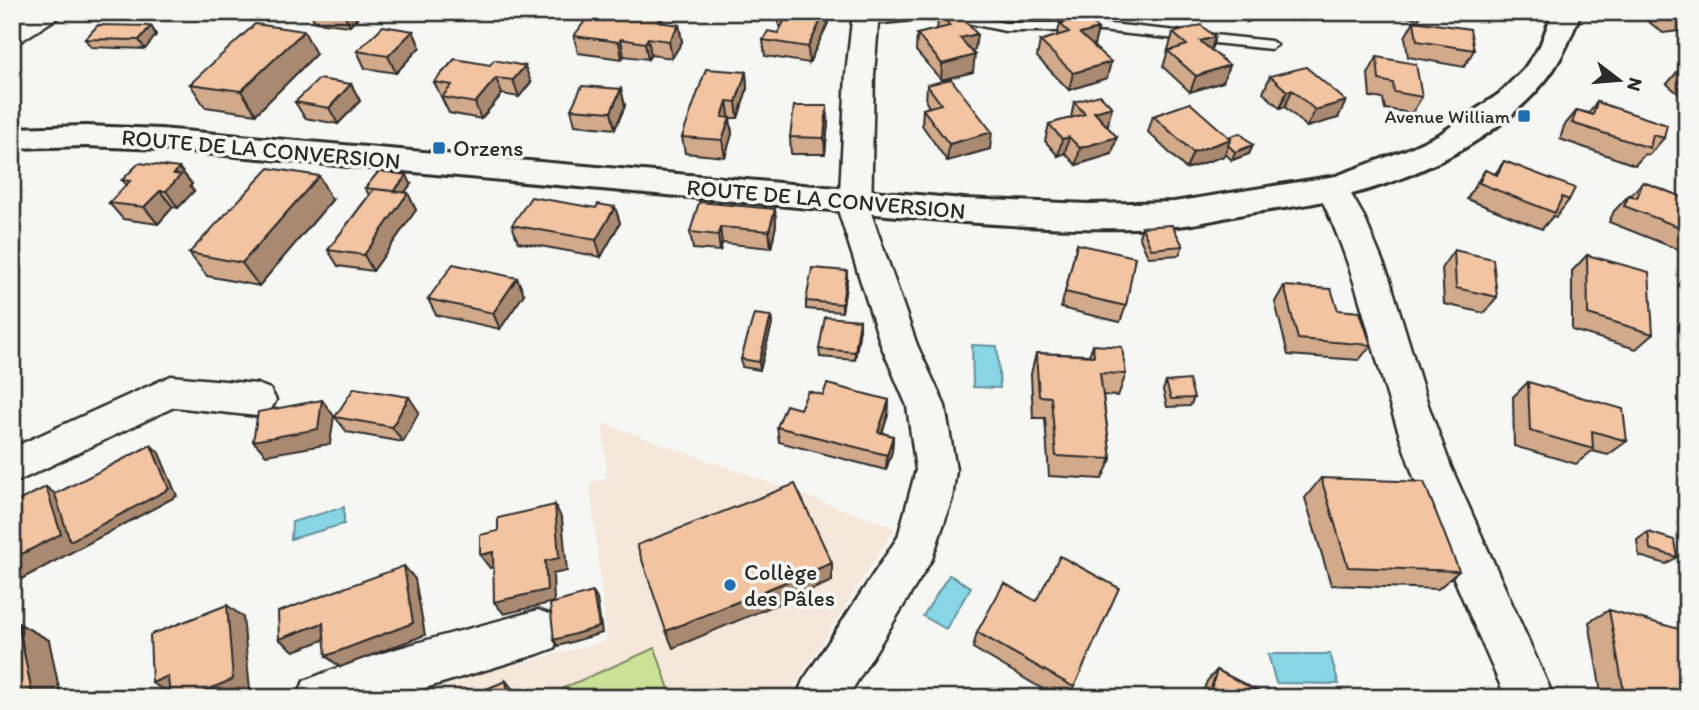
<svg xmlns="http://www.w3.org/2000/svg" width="1699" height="710" viewBox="0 0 1699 710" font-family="Itim,sans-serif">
<rect width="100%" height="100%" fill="#f6f6f2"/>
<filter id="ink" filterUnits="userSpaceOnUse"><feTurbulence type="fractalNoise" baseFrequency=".0143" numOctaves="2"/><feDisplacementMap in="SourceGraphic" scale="14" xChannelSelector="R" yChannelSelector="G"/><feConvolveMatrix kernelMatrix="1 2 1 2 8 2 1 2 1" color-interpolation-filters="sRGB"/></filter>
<g filter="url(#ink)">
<path fill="#f5e7da" d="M603,423L895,528L787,698H383L607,641L590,483L607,477Z"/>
<path fill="#cae196" stroke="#7a8660" stroke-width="2" d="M655,648L672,698H565L563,688Z"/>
<path fill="#88d5e6" stroke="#63919b" stroke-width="2" d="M972,345L997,346L1000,388L973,387Z
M344,507V524L291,539L292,522Z
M949,575L971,587L946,629L923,616Z
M1268,654H1330L1339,684L1276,683Z"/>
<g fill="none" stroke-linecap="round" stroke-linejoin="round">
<defs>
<path id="lane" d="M912,12L967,15L1005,23H1101L1271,41L1277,45L1271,49L1101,31H1005L967,23L921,19L865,25L859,21L865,17Z"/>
<path id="street" d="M30,12H61L57,18L21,41L12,43V23Z
M853,12H879L874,74L871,213L917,345L945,406L956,470L952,499L932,559L847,698H796L803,681L898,537L916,470L907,406L881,345L839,213L846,74Z
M1332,177L1343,180L1364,217L1389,277L1427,402L1451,467L1554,698H1506C1468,610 1427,522 1398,430C1371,349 1356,265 1316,188L1321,180Z
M171,376L257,384L270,389L276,400L270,411L257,416L174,407L12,484V448Z
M538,610L554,616L561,632L554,648L538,654L392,698H297L304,681C379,650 460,632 538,610Z"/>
<path id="secondary" d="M1553,12H1581C1571,37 1561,62 1544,82C1492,145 1406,183 1328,200C1302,206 1276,209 1249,213C1225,217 1201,224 1176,226C1106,231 1034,227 964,222L160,149L86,146L12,148V128L86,126L160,129L964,199L1090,204L1174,202L1336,176L1406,150L1440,134L1499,94L1524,69L1540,46Z"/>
</defs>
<use href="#lane" stroke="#2b2b2b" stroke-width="5"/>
<use href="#street" stroke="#2b2b2b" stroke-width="5"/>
<use href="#secondary" stroke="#2b2b2b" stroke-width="6"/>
<use href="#lane" fill="#f6f6f2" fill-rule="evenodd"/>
<use href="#street" fill="#f6f6f2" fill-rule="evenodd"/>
<use href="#secondary" fill="#f6f6f2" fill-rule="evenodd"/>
</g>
<path fill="#d1a98b" stroke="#2b2b2b" stroke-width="2" d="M310,12H362L350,26L315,22Z
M778,12H828V23L809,63L765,56L763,40L778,33L782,26H779Z
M1233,12H1275L1247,22Z
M1372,12H1423L1419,19Z
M1648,12H1687V30L1663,33L1644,18Z
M939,13L975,50L972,51L973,72L941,80L916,51L917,34L937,29Z
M661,16L663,23L679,25L682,42L672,58L651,55L648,59L624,56L622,59L578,53L574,36L604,21Z
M1414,21L1474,50L1464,67L1408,57L1405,37Z
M1060,24L1098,29L1094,45H1093L1107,78L1069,90L1037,57L1040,41L1057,36Z
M151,26L156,35L145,49L91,47L85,39Z
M413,31L420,47L396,73L365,68L357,51Z
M1173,33L1215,37L1211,50L1229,65L1223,82L1190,92L1163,67L1168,51L1169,50H1168Z
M316,54L256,114L205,107L190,84Z
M1377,57L1422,97L1412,113L1385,109L1383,99L1370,97L1368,74Z
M455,59L531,82L519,97L502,94L481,119L449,113L434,82Z
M1687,60V101L1667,84Z
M746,72L747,89L738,118H730L732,134L725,157L685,153L682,137Z
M1270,76L1338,118L1307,127L1285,107L1280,108L1263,93Z
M351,84L360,101L338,124L305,118L295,102Z
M927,85L990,149L947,161L922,125L923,109L929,107L926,102Z
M621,89L625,106L615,129L575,125L571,109Z
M1074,102L1108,124H1106L1112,154L1076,165L1065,153L1058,156L1045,141L1049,124L1071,118Z
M1597,102L1664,138L1649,155L1645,154L1635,165L1560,139L1564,126L1577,110L1589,113Z
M1153,116L1228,137L1253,145L1249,154L1232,160L1225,154L1224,156L1186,169L1148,132Z
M828,123L825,154H791L790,137Z
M1504,161L1569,200L1556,217L1553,216L1542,229L1467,199L1474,187L1485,170L1495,174Z
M179,168L192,184L190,186L194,191L178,208L173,207L158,224L123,219L109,203L126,185L122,180Z
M1643,182L1687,199V253L1609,222L1614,211L1629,195H1631Z
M411,184L404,193L416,210L373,271L338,266L328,250L369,195L365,188Z
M332,200L259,286L207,276L189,253Z
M615,207L620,223L601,257L518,242L512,225L596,208Z
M775,209L776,225L771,248L722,243L720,251L693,249L690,232Z
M1142,227L1183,246L1179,255L1148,257L1139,236Z
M1077,244L1126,306L1120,322L1061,308Z
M1454,250L1497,297L1484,313L1444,304L1442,267Z
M1587,255L1653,334L1636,349L1572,330V271Z
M847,279L842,312L806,309V301Z
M1284,286L1338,310L1371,345L1359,360L1288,355L1275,302Z
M524,294L500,329L436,315L428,299Z
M771,316L772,324L760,370L742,367L741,359Z
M860,320V328L855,360L820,357L819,349Z
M1093,345L1126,374L1118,396L1103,395L1111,459L1102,479L1049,476L1045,418H1033L1031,374L1036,353L1089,355Z
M1166,382L1194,398L1190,406L1167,407L1163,390Z
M1528,382L1627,441L1608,455L1592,451L1576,464L1514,446L1513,397Z
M823,395L889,400L888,415L882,433L893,436L892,451L886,470L779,442L777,427L800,409Z
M419,412L403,442L347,432L335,417Z
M1321,478L1459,571L1438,589L1331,585L1305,498Z
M1648,532L1677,557L1666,564L1639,556L1637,540Z
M1609,610L1687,698H1602L1589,622Z
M977,632L1074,687L1067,698H1058L973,648Z
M1217,670L1271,698H1201L1207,681Z"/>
<path fill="#aa8971" stroke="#2b2b2b" stroke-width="2" d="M343,12H362L350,26Z
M825,12H828V23L809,63L808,47Z
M1251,12H1275L1247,22Z
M679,25L682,42L672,58L669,41Z
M151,26L156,35L145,49L139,40Z
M1098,29L1094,45L1077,50L1080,34Z
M304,31L316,54L256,114L241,91Z
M413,31L420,47L396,73L388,56Z
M977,34L975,50L958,54L960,38Z
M1215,37L1210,53L1200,41Z
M648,38L651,55L648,59L645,43Z
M621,39L624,56L622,59L619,42Z
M975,55L973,72L941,80L942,64Z
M1111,62L1107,78L1069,90L1073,73Z
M1229,65L1223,82L1190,92L1196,76Z
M525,66L531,82L519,97L513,80Z
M746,72L747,89L738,118L736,102Z
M496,78L502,94L481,119L475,103Z
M351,84L360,101L338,124L329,108Z
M621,89L625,106L615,129L611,112Z
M1292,90L1285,107L1280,108L1287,91Z
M727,101L732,134L725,157L722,140V117Z
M1346,101L1338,118L1307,127L1315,110Z
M827,106L828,123L825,154L824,138Z
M1112,107L1108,124L1090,129L1094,112Z
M992,132L990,149L947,161L949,144Z
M1069,137L1065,153L1058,156L1062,139Z
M1117,137L1112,154L1076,165L1080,148Z
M1231,139L1224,156L1186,169L1193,152Z
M1253,145L1249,154L1232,160L1235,152Z
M179,168L192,184L190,186L194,191L178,208L166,191L174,174Z
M407,175L411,184L398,201L394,192Z
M319,176L332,200L259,286L242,263Z
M160,191L173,207L158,224L144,207Z
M408,193L416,210L373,271L364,255Z
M615,207L620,223L601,257L596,240Z
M775,209L776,225L771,248L769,231Z
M720,227L722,243L720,251L718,235Z
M847,271V279L842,312V304Z
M517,278L524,294L500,329L493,313Z
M771,316L772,324L760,370L759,362Z
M860,320V328L855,360V352Z
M409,397L419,412L403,442L392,427Z
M322,400L334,416L330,444L266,455L253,441Z
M889,400L888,415L877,447L878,432Z
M893,436L892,451L886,470L887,455Z
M151,445L159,453L177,496L12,584V559L46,487L65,501Z
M555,505L562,519L567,571L553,574L554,602L504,614L494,602L545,561Z
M493,552L502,565L490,568L480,555Z
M832,563V581L673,648L666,631Z
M404,566L415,579L425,635L340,667L326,656Z
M593,592L597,599L602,633L558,646L554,640Z
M227,605L243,617L250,690L232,698H189Z
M18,623L49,640L61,698H33Z
M323,623L337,635L294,651L279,639Z
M168,676L171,694L152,683Z
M506,681L519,696V698H509Z"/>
<path fill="#f3c4a2" stroke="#2b2b2b" stroke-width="2" d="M610,12H632L661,16L658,22L679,25L669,41L648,38L645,43L621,39L619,42L574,36L587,18L604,21Z
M789,12H825L808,47L763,40L768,31L778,33Z
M941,12H957L977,34L960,38L975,55L942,64L917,34L950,26L939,13Z
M1670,12H1687V15L1675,16Z
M1085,16L1098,29L1080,34L1111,62L1073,73L1040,41L1069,32L1060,24Z
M1414,21L1470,29L1474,50L1417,41Z
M255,24L304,31L241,91L190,84Z
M98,25L151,26L139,40L85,39Z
M1201,25L1215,37L1200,41L1229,65L1196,76L1168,51L1187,45L1173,33Z
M383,26L413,31L388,56L357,51Z
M1377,57L1416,64L1422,97L1394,92L1393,83L1379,80Z
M455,59L490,65L494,60L525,66L513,80L496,78L475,103L442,97L452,85L434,82Z
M1306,67L1346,101L1315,110L1292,90L1287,91L1270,76Z
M706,69L746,72L736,102L727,101L722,117L730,118L722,140L682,137Z
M319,79L351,84L329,108L295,102Z
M951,79L992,132L949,144L923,109L941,104L927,85Z
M582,86L621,89L611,112L571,109Z
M1100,95L1112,107L1094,112L1117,137L1080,148L1069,137L1062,139L1049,124L1085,114L1074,102Z
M1597,102L1667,125L1664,138L1653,135L1650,148L1572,123L1577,110L1593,115Z
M1190,103L1231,139L1193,152L1153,116Z
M794,106H827L824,138L790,137Z
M1240,133L1253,145L1235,152L1228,145L1231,139L1228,137Z
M1504,161L1575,188L1569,200L1562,197L1555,213L1479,183L1485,170L1497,175Z
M139,163L179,168L174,174L181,175L166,191H160L144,207L109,203L130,181L122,180Z
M269,168L319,176L242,263L189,253Z
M379,171L407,175L394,191L365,188Z
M1643,182L1687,199V230L1624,206L1629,195L1637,198Z
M374,189L408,193L364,255L328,250Z
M531,197L596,208L598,204L615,207L596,240L512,225Z
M699,202L775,209L769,231L720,227L718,235L690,232Z
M1172,225L1183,246L1151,249L1142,227Z
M1077,244L1135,257L1126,306L1065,292Z
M1454,250L1493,259L1497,297L1456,288Z
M1587,255L1649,272L1653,334L1588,314Z
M453,264L517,278L493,313L428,299Z
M812,268L847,271L842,304L806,301Z
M1284,286L1331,289L1338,310L1360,312L1371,345L1298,339Z
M754,314L771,316L759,362L741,359Z
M825,317L860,320L855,352L819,349Z
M1093,345L1122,347L1126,374L1100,373L1111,459L1056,456L1051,397L1039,396L1036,353L1094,356Z
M1189,380L1194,398L1171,399L1166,382Z
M1528,382L1623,409L1627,441L1592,431L1593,449L1530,431Z
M827,384L889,400L878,432L893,436L887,455L777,427L786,405L800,409L808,391L823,395Z
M354,388L409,397L392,427L335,417Z
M322,400L318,429L253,441L258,412Z
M151,445L169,489L70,541L55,494Z
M1321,478L1424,482L1459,571L1348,567Z
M795,484L832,563L666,631L637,545Z
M46,487L61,534L12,559V504Z
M555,505L559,558L545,561L547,590L494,602L493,552L480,555V535L498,531V518Z
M1648,532L1674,540L1677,557L1650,549Z
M1060,556L1119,588L1074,687L977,632L1004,583L1036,601Z
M404,566L413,623L326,656L323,623L279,639L278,612Z
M593,592L599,627L554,640L550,604Z
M227,605L233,679L189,698H170L168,676L152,683L150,635Z
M1609,610L1683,630L1687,646V698H1625Z
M18,623L33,698H12V626Z
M1217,670L1271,698H1208Z
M506,681L509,698H464Z"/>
</g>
<g fill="#1f6fb2" stroke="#f6f6f2" stroke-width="2.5">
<rect x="1517" y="109" width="14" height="14" rx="3.5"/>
<rect x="432" y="141" width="14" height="14" rx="3.5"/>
<circle cx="730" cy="585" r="7"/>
</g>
<g text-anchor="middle" stroke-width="7" stroke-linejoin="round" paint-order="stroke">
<g font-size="19" fill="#2b2b2b" stroke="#f6f6f2" text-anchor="end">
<text x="1510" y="123">Avenue William</text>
</g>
<g font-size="23" fill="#2b2b2b" stroke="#f6f6f2" text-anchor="start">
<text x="453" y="156">Orzens</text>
<text x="744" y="580">Collège<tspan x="744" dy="26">des Pâles</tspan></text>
</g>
<g font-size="23" fill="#2b2b2b" stroke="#f6f6f2">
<text transform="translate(261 149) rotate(5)" y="8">ROUTE DE LA CONVERSION</text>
<text transform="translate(826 199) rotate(5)" y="8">ROUTE DE LA CONVERSION</text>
</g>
</g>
<rect width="1699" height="710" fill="none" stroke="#f6f6f2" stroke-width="42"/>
<rect x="21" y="21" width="1657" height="668" fill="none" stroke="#2b2b2b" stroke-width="2.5" filter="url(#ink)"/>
<g transform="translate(1619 80) rotate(106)" stroke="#f6f6f2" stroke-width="5" paint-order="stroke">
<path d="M0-5L12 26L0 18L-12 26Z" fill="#2b2b2b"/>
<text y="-10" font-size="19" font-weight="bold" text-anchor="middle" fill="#2b2b2b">N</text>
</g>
</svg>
